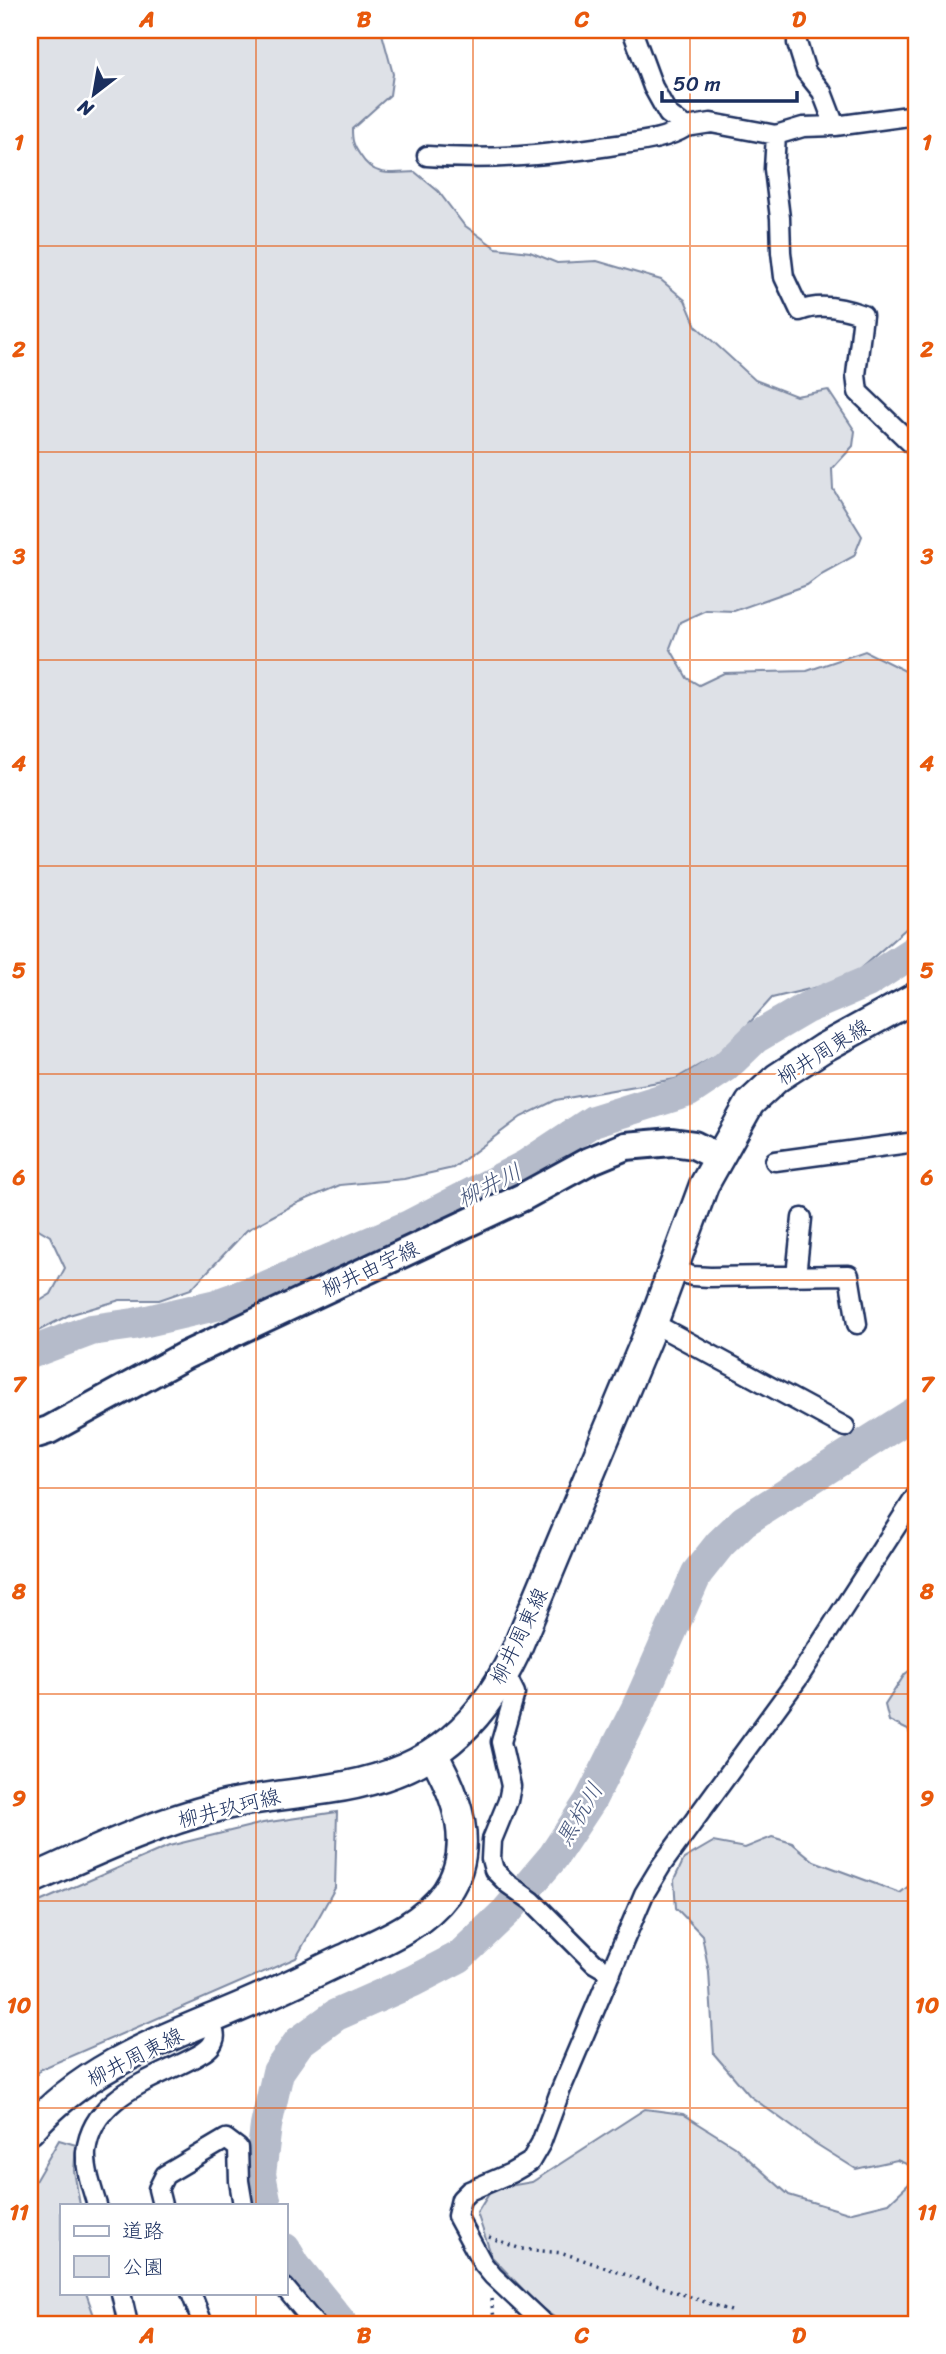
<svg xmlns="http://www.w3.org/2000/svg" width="946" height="2354" viewBox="0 0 946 2354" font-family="Sriracha,'Klee One',sans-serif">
<rect width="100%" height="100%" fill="#fff"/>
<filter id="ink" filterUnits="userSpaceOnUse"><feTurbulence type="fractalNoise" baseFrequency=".0143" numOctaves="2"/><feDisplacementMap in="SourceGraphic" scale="14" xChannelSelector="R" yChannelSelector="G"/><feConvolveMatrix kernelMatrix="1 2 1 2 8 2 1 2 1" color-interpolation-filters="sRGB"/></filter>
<g filter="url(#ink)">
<path fill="#dee1e7" stroke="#7c88a2" stroke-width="2" d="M30,30H381L393,74L390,95L352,129C352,140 353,145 360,155C374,178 392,173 415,172L438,191L464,225L496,248L530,252L557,263L597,261L661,280L685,300L696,326L755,380L796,396L828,390L855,431L853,446L832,469L833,489L862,536L854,556L823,573L807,585L734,611L706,610L680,622L670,648L687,678L699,685L724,673L807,671L865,651L907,672H916V920L847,980L772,998L725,1050L675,1079L556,1100L521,1117L453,1168L404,1179L340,1185L295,1204L247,1230L191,1289L159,1300H120L69,1315L30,1335V1307L51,1294L65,1268L50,1236L30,1224Z
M916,1666V1746L908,1730L889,1721L885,1705L905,1674Z
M337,1812L335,1888L296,1958L41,2069L30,2083V1906L169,1846L263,1823Z
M772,1837L792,1843L814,1861L900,1893L916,1880V2168L897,2160L856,2169L813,2142L750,2096L714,2054L709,1972L702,1935L676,1908L674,1880L684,1859L713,1842L745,1848Z
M645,2109L683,2114L734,2146L789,2195L848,2213L889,2203L916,2177V2324H564L540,2307L492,2257L477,2213L492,2189L532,2182Z
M59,2140L76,2145L74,2171L80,2205H61V2293H86L97,2324H30V2202L34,2183Z"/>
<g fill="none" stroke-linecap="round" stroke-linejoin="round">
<path stroke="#b5bbca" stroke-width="32" d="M30,1353L91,1330L134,1324L216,1305L268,1286L409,1226L525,1166L593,1121L689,1091L725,1067L755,1038L806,1008L867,982L916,950
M266,2205L260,2174L266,2126L278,2072L299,2042L336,2015L413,1981L459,1957L507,1911L553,1857L590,1801L637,1708L697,1573L720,1544L744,1521L916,1412
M285,2249L295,2266L342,2324"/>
<defs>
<path id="street" d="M632,30L653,87L668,114L686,127L711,123L776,135L803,127L835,126L916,115
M797,30V43L806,72L822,92L835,126
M776,135L774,169L780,218L781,252L784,277L800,311C819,303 844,308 863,315L856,375L858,392L916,448
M427,156C488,161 548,155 609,146C635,142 663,141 686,127
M775,1161L916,1142
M672,1268L692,1276L710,1277L849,1275L857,1324
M796,1276L802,1218
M653,1323L845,1427
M504,1676L510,1683L515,1693L501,1742L511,1786L508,1801L492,1840L491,1859L494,1870L508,1884L532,1901L594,1963L611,1973
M97,2205C92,2189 85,2169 86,2152C92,2096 152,2080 195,2057C202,2053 211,2049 214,2040C217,2033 211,2026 207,2020
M162,2205L158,2189L165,2175L226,2139L238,2148L239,2181L243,2205
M285,2288L315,2324
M121,2293L128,2324
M191,2293L203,2324
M544,2324L493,2276L483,2264L457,2216L461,2199L469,2191L511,2173L530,2162L541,2143L561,2089L644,1894L661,1866L797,1680L916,1496"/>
<path id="secondary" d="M30,1436L49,1430L184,1356L523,1197L587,1162L626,1146L672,1142L694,1145L718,1157"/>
<path id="primary" d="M30,1880C91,1853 152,1824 218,1807C254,1797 291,1795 328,1789C420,1776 475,1737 515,1653L653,1323L704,1185L750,1103L777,1078L823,1048L916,997
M30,2130C89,2061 177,2035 258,1999C287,1987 316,1972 344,1959C380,1942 422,1926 446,1893C477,1848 457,1796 433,1754"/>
</defs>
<use href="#street" stroke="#1b2f5e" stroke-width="23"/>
<use href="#secondary" stroke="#1b2f5e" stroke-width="32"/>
<use href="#primary" stroke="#1b2f5e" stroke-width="33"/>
<path stroke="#1b2f5e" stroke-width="3.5" stroke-dasharray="2 5" stroke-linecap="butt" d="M489,2237L521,2249L563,2253L734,2312
M491,2299L495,2324"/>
<use href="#street" stroke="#fff" stroke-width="18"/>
<use href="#secondary" stroke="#fff" stroke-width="26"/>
<use href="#primary" stroke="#fff" stroke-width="28"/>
</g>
</g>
<path fill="none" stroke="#e8590c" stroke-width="2" stroke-opacity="0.55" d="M256,30V2205M473,30V2324M690,30V2324M30,246H916M30,452H916M30,660H916M30,866H916M30,1074H916M30,1280H916M30,1488H916M30,1694H916M30,1901H916M30,2108H916M256,2293V2324"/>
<g text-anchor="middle" stroke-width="5" stroke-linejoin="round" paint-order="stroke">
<g font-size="21" fill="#1b2f5e" stroke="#fff">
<text transform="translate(823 1052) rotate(-32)" y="7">柳井周東線</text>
<text transform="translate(370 1269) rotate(-25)" y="7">柳井由宇線</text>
<text transform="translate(519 1636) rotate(-64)" y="7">柳井周東線</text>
<text transform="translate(229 1808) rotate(-14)" y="7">柳井玖珂線</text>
<text transform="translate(135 2057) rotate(-27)" y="7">柳井周東線</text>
</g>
<g font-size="23" font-style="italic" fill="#49597e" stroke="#fff">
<text transform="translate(489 1185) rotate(-27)" y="8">柳井川</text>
<text transform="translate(579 1814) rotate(-59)" y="8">黒杭川</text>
</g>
</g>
<rect width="946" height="2354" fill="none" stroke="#fff" stroke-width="77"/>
<rect x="60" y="2204" width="228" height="91" fill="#ffffff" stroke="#a4acbf" stroke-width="2"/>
<rect x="74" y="2226" width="35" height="10" fill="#ffffff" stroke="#a4acbf" stroke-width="2"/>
<text x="122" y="2238" font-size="21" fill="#1b2f5e">道路</text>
<rect x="74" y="2256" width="35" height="21" fill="#dee1e7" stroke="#a4acbf" stroke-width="2"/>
<text x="122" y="2274" font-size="21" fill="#1b2f5e">公園</text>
<g transform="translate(94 94) rotate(211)" stroke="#ffffff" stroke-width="5" paint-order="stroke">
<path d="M0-5L12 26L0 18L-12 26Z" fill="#1b2f5e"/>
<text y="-10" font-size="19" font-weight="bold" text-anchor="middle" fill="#1b2f5e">N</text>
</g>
<path d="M662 91v10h135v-10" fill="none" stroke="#1b2f5e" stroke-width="3.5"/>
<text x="673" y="91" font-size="21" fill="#1b2f5e" stroke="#ffffff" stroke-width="5" paint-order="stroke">50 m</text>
<rect x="38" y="38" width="870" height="2278" fill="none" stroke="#e8590c" stroke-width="2.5"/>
<g font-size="23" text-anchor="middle" font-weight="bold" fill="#e8590c">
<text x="147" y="27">A</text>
<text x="364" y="27">B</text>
<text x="582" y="27">C</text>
<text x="799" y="27">D</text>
<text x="19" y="150">1</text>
<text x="927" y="150">1</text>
<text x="19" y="357">2</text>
<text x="927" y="357">2</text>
<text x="19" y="564">3</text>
<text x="927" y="564">3</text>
<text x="19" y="771">4</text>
<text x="927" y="771">4</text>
<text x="19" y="978">5</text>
<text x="927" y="978">5</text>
<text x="19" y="1185">6</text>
<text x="927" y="1185">6</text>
<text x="19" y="1392">7</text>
<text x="927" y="1392">7</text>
<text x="19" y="1599">8</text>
<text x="927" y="1599">8</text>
<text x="19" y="1806">9</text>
<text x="927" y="1806">9</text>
<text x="19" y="2013">10</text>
<text x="927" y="2013">10</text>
<text x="19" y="2220">11</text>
<text x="927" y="2220">11</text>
<text x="147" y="2343">A</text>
<text x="364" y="2343">B</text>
<text x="582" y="2343">C</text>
<text x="799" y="2343">D</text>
</g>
</svg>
